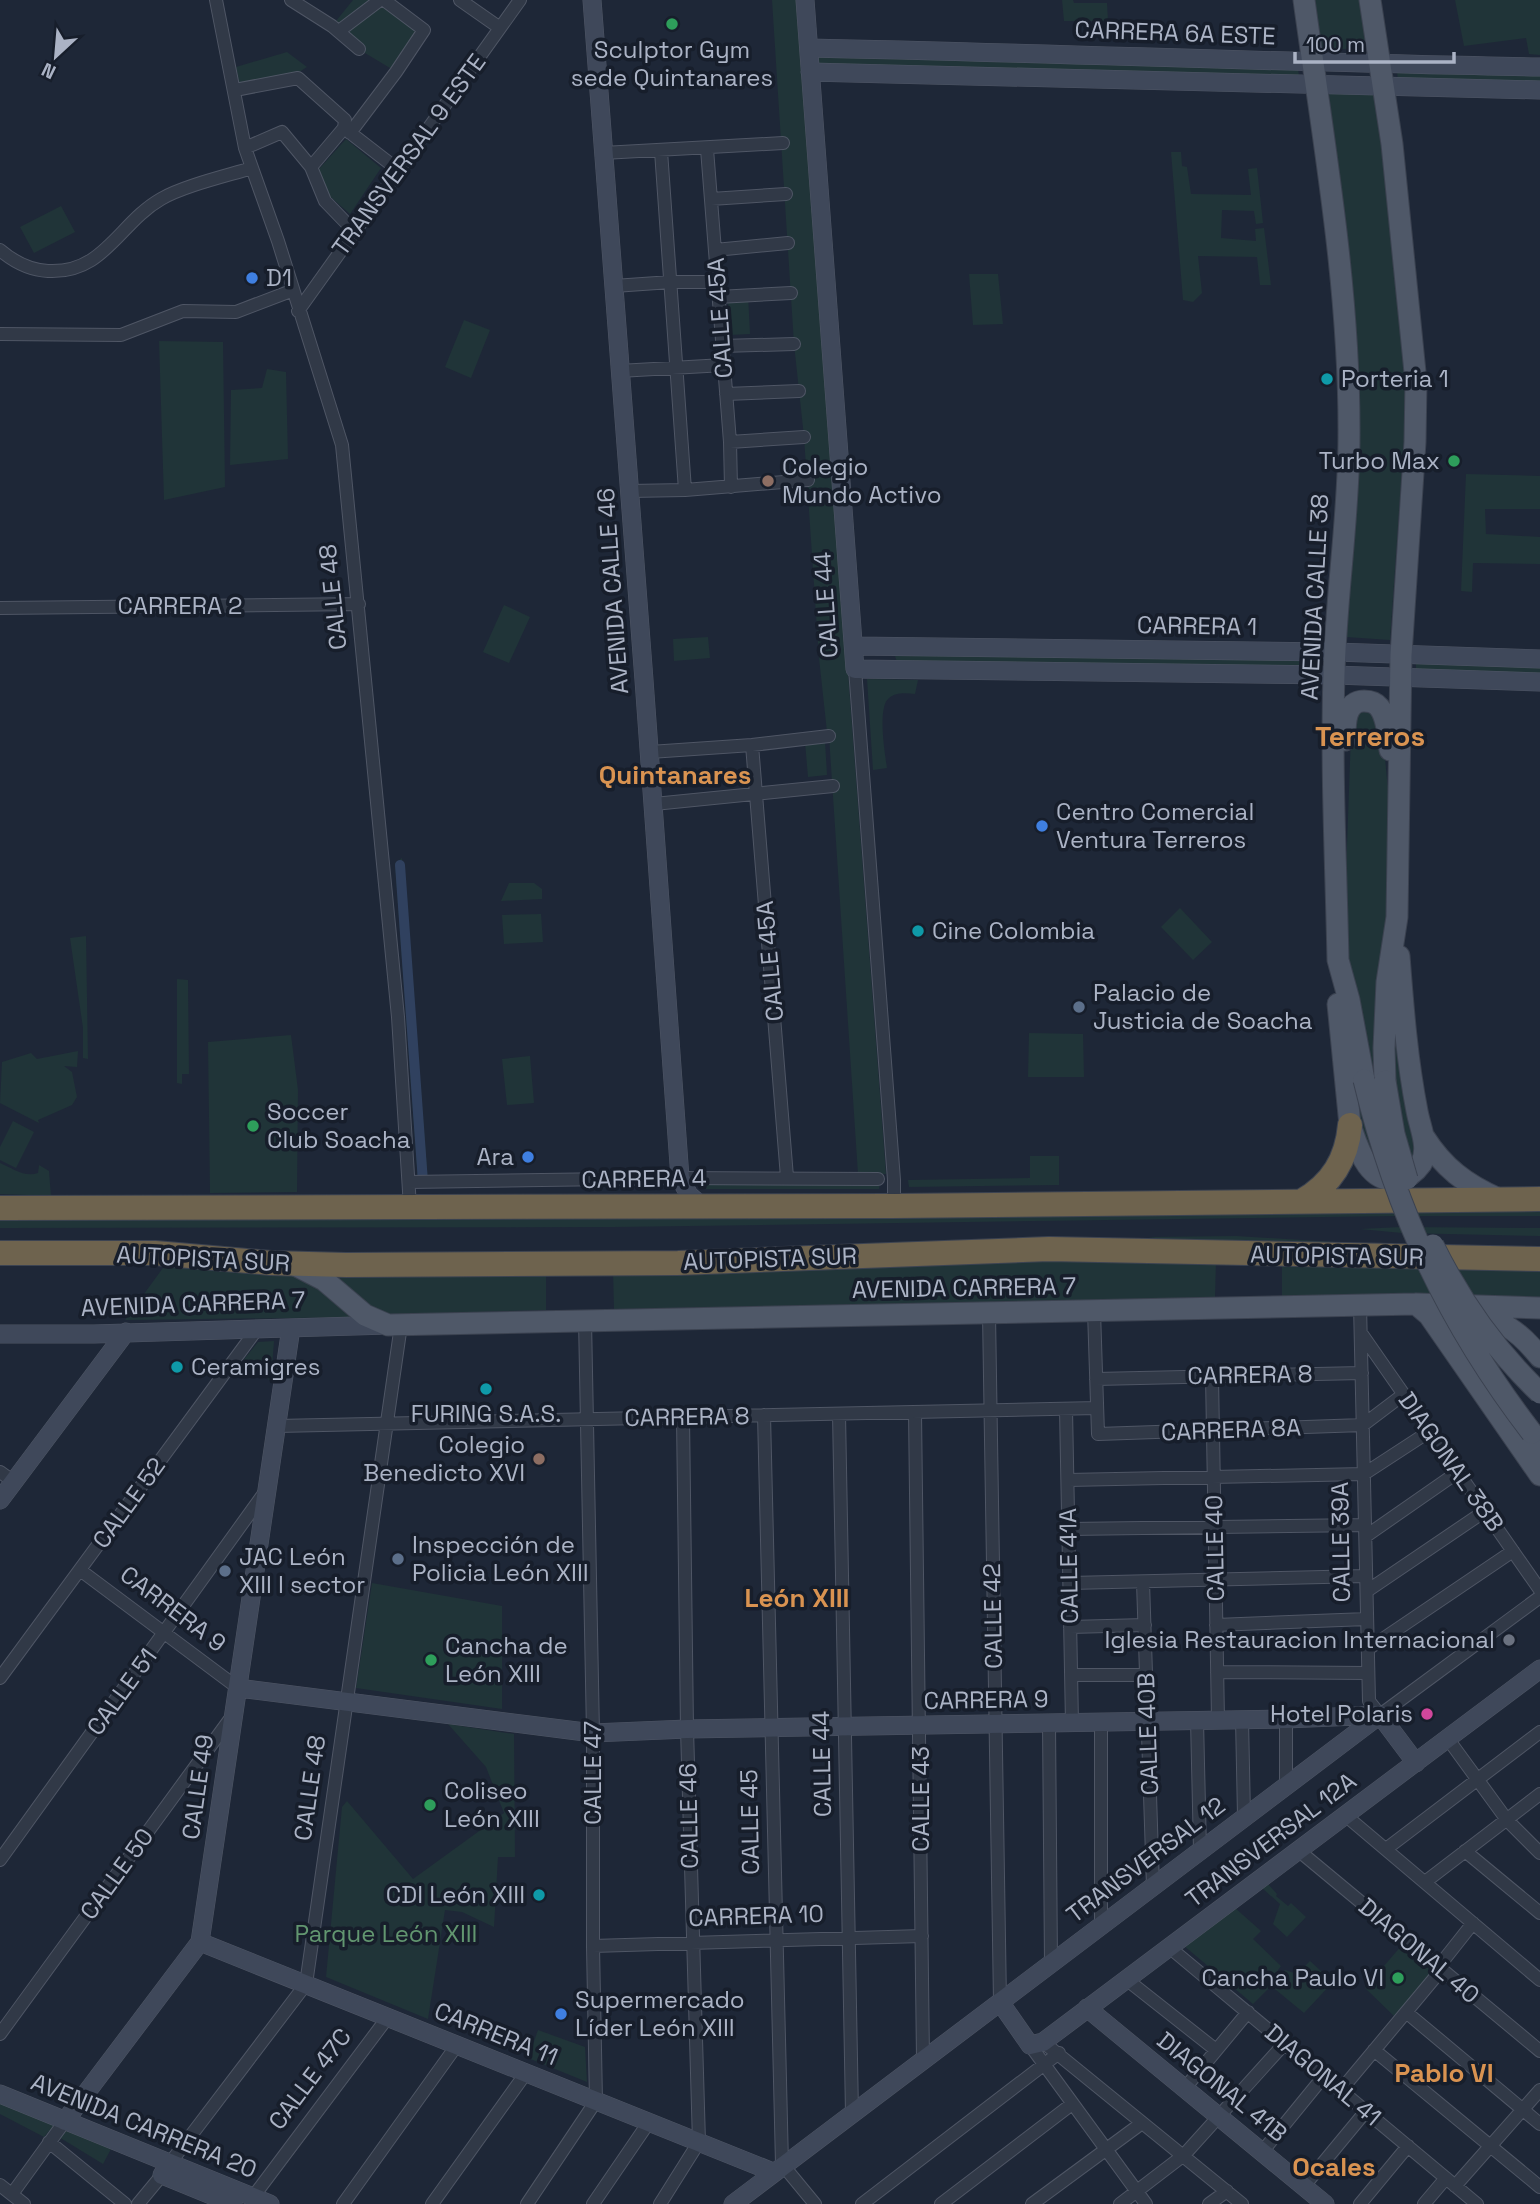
<svg xmlns="http://www.w3.org/2000/svg" width="1540" height="2204" viewBox="0 0 1540 2204" font-family="'Space Grotesk',sans-serif">
<rect width="100%" height="100%" fill="#1e2737"/>
<path fill="#203438" d="M353,0H383L424,30L395,71L360,50L332,26Z
M772,0H797L886,1174H858L829,736L827,732L819,658L804,437L794,344Z
M1062,0H1073L1074,3H1107L1108,21H1064Z
M1311,0H1362L1368,48L1319,50Z
M1455,0H1540V55L1529,54L1526,38L1464,46Z
M287,52L307,67L296,74L240,86L236,67Z
M818,53L1297,64L1299,75L818,66Z
M1397,71L1540,75V88L1398,82Z
M1329,94H1379L1404,346L1406,413L1390,640L1346,637L1353,318Z
M346,139L381,168L350,214L327,194L319,169Z
M1171,152H1181L1182,166L1187,167L1191,194L1251,195L1248,169L1257,168L1263,223L1256,224L1254,211L1222,210L1221,238L1256,241L1255,229L1264,228L1271,285H1260L1257,257L1198,256L1202,293L1193,302L1183,300Z
M61,206L75,232L34,253L20,227Z
M969,274H998L1003,324L973,325Z
M748,295L750,334L729,335L728,296Z
M464,320L490,330L471,378L445,367Z
M159,341L223,342L225,487L164,500Z
M267,369L286,372L288,459L230,465L231,390L262,388Z
M1466,474L1540,476V509H1485L1486,534L1540,537V564L1473,563L1472,592L1461,591Z
M504,605L530,617L509,663L483,652Z
M708,637L710,658L674,661L673,639Z
M898,653L1316,658V669L897,662L895,656Z
M1416,663L1540,666V675L1416,672Z
M867,679L918,680L915,694C906,693 896,692 889,698C877,707 885,754 887,768L873,770Z
M1372,708L1382,728L1388,789L1386,930L1418,1141L1409,1167L1376,1165L1354,1110L1353,991L1348,955L1346,874L1351,734L1356,711Z
M825,741L827,775L808,777L805,742Z
M402,858C410,966 420,1074 428,1182H418L395,863Z
M509,883H534L542,889V899L501,901Z
M1180,908L1212,942L1193,960L1161,927Z
M541,914L543,942L504,944L502,915Z
M86,936L88,1059L83,1058V1028L70,938Z
M177,979L188,980L189,1074H182V1084L177,1083Z
M1029,1033L1083,1034L1084,1077H1028Z
M291,1035L298,1090L297,1192L210,1193L208,1042Z
M78,1051L77,1067L64,1066L72,1072L77,1097L72,1105L38,1120L39,1123L0,1103L2,1062L31,1053L37,1059Z
M530,1056L534,1103L507,1105L502,1059Z
M13,1121L34,1132L16,1168L0,1160V1147Z
M1030,1156H1059V1185L909,1187L908,1180L1030,1178Z
M0,1163C12,1168 25,1178 38,1173L39,1165L49,1171L51,1196L0,1194Z
M706,1182H880L879,1189H706Z
M1540,1208V1216H1398L615,1227L0,1228V1218Z
M1401,1227L1540,1228V1236L1402,1233L1360,1229Z
M1236,1236L1402,1246L1226,1248L1148,1237Z
M971,1259L1216,1261L1215,1298L614,1309L613,1271Z
M168,1261L232,1271L300,1277L364,1317L125,1320Z
M1282,1262L1540,1268V1297L1417,1295L1282,1299Z
M546,1272V1310L375,1315L324,1273Z
M274,1341L271,1381L241,1363L258,1342Z
M372,1583L502,1606V1709L356,1688Z
M448,1724L514,1734L515,1857H498L494,1927L462,1912L445,1910L428,2019L326,1977L342,1807L347,1801L413,1879L504,1813L486,1767Z
M1268,1884L1277,1894L1276,1896L1288,1906L1291,1903L1306,1917L1287,1937L1273,1924L1280,1904L1262,1888Z
M1234,1907L1261,1931L1253,1939L1281,1966L1268,1984L1269,1988L1253,2004L1183,1945Z
M1402,1945L1430,1968L1428,1971L1431,1975L1394,2016L1365,1988Z
M1310,1961L1333,1982L1304,2013L1270,1985L1285,1970L1297,1974Z
M538,2030L585,2047L587,2082L528,2058Z
M0,2100L111,2149L103,2164L49,2131L44,2137L0,2114Z"/>
<g fill="none" stroke-linecap="round" stroke-linejoin="round">
<path stroke="#30415f" stroke-width="10" d="M400,865L423,1182"/>
<defs>
<path id="street" d="M216,0L245,148L278,241L342,445L398,1017L410,1207
M291,0L332,26L359,49
M460,0L500,28
M339,31L380,0
M235,90L298,78L345,120L344,128L397,169
M350,133L396,72L424,30L384,0
M245,148L282,132L311,167L325,201L354,231
M707,149L730,442L731,487
M661,151L685,490
M603,153L783,143
M311,167L344,128
M711,199L786,194
M0,250C14,262 29,270 48,271C104,274 119,223 161,199C183,186 226,176 252,168
M715,250L788,243
M614,286L671,282H717
M718,297L791,293
M298,311L520,0
M0,334L121,335L183,311L236,312L291,291
M722,346L794,344
M619,371L724,365
M726,394L799,391
M730,442L804,437
M630,491L685,490L808,480
M0,608L359,604
M855,669L894,1180V1206
M752,745L787,1177
M650,752L752,745L829,736
M654,804L833,786
M409,1182L680,1178L878,1179
M1360,1305L1369,1701L1380,1715L1540,1597
M1094,1311L1098,1434L1363,1425L1404,1394
M989,1314L1000,2002
M1361,1333L1540,1590
M1212,1376L1218,1720
M1096,1379L1362,1373
M1066,1409L1072,1723
M915,1412L923,2059
M839,1414L852,2113
M764,1415L782,2164L815,2204
M277,1426L1097,1408
M0,1472L14,1482
M1068,1480L1364,1474L1430,1431
M1069,1529L1365,1525
M1366,1536L1458,1472
M80,1570L238,1688
M1143,1582L1153,1886
M1070,1583L1366,1576
M1367,1591L1485,1511
M1216,1625L1367,1619
M1070,1627L1145,1625
M1368,1649L1513,1551
M1217,1672L1367,1673
M1071,1675H1147
M0,1678L257,1329
M1242,1719L1244,1816
M1197,1720L1200,1850
M1101,1722V1925
M1049,1723L1051,1963
M1448,1739L1507,1820L1540,1853
M1286,1785V1719
M1345,1815L1540,1980
M1386,1849L1540,1732
M1298,1850L1540,2051
M1465,1851L1540,1913
M0,1860L265,1492
M1425,1882L1540,1794
M593,1946L922,1936
M1169,1947L1477,2204
M1439,1966L1473,1923
M1126,1979L1216,2050
M1406,2012L1540,2124
M0,2034L233,1715
M1043,2042L1242,2204
M1030,2045L1146,2204
M1374,2050L1540,2187
M1185,2088L1248,2012
M1341,2090L1442,1969
M49,2142L125,2204
M1262,2152L1324,2076
M170,2163L306,1984L401,1325
M0,2185L24,2204
M1304,2186L1366,2111
M1455,2186L1540,2090
M12,2194L65,2121
M253,2197L388,2017
M138,2204L162,2175
M343,2204L457,2045
M432,2204L526,2073
M527,2204L596,2101L593,1946V1733L585,1320
M593,2204L649,2122
M660,2204L699,2142L687,1729L683,1417
M862,2204L1059,2053
M941,2204L1072,2104
M1032,2204L1142,2123
M1120,2204L1184,2155L1285,2043
M1209,2204L1227,2191
M1360,2204L1408,2146
M1424,2204L1446,2178"/>
<path id="secondary" d="M592,0L644,680L680,1178L689,1195L702,1206
M805,0L855,669L1334,675L1540,682
M809,48C1052,53 1296,63 1540,67
M810,72L1540,90
M854,646L1335,652L1540,659
M0,1334H94L388,1325
M0,1500L126,1332
M238,1688L593,1733L687,1729L1286,1719L1380,1715
M1380,1715L1416,1763
M200,1942L773,2172
M1000,2002L1030,2045L1043,2042L1540,1669
M1087,2008L1325,2204
M0,2094L270,2204
M65,2121L200,1942L291,1328
M170,2163L162,2175L233,2204
M733,2204L1380,1715"/>
<path id="primary" d="M1304,0C1324,145 1350,290 1349,437C1349,516 1336,595 1334,674C1331,769 1336,865 1338,960L1349,1000L1364,1080
M1370,0L1392,144L1416,382L1415,442L1401,655L1397,917L1387,982L1384,1048L1385,1081
M1345,740C1345,726 1344,701 1364,701C1370,701 1375,702 1379,707C1388,718 1388,737 1390,750
M1338,1004L1350,1125C1358,1148 1368,1185 1400,1179C1409,1177 1416,1171 1421,1164C1430,1148 1420,1128 1417,1111C1407,1060 1403,1008 1399,956
M1424,1137C1443,1167 1466,1185 1499,1199
M293,1264L324,1280L365,1315L388,1325L1416,1304L1540,1308
M1416,1304L1429,1315L1540,1475
M1466,1327C1495,1307 1523,1336 1540,1357
M1532,1433L1540,1447"/>
<path id="highway" d="M1302,1201C1332,1184 1347,1159 1350,1125
M0,1208L894,1206L1540,1199
M0,1253H155L271,1263L346,1265L678,1263L1049,1249L1540,1259"/>
</defs>
<use href="#street" stroke="#4f5665" stroke-width="14"/>
<use href="#secondary" stroke="#4f5665" stroke-width="19"/>
<use href="#primary" stroke="#3b4250" stroke-width="23"/>
<use href="#highway" stroke="#3c4351" stroke-width="26"/>
<use href="#street" stroke="#313947" stroke-width="12"/>
<use href="#secondary" stroke="#3f485a" stroke-width="18"/>
<use href="#primary" stroke="#4f5868" stroke-width="21"/>
<use href="#highway" stroke="#6e634e" stroke-width="24"/>
<defs>
<path id="primary-bridge" d="M1364,1080C1396,1213 1449,1325 1532,1433
M1385,1081L1394,1134L1407,1179
M1433,1245C1460,1300 1496,1351 1540,1393"/>
</defs>
<use href="#primary-bridge" stroke="#3b4250" stroke-width="23" stroke-linecap="butt"/>
<use href="#primary-bridge" stroke="#4f5868" stroke-width="21"/>
</g>
<g fill="#2e9e5b" stroke="#171e2b" stroke-width="2.5">
<circle cx="672" cy="24" r="7"/>
<circle cx="1454" cy="461" r="7"/>
<circle cx="253" cy="1126" r="7"/>
<circle cx="431" cy="1660" r="7"/>
<circle cx="430" cy="1805" r="7"/>
<circle cx="1398" cy="1978" r="7"/>
</g>
<g fill="#3f7fe0" stroke="#171e2b" stroke-width="2.5">
<circle cx="252" cy="278" r="7"/>
<circle cx="1042" cy="826" r="7"/>
<circle cx="528" cy="1157" r="7"/>
<circle cx="561" cy="2014" r="7"/>
</g>
<g fill="#0f9aa8" stroke="#171e2b" stroke-width="2.5">
<circle cx="1327" cy="379" r="7"/>
<circle cx="918" cy="931" r="7"/>
<circle cx="177" cy="1367" r="7"/>
<circle cx="486" cy="1389" r="7"/>
<circle cx="539" cy="1895" r="7"/>
</g>
<g fill="#8d6e63" stroke="#171e2b" stroke-width="2.5">
<circle cx="768" cy="481" r="7"/>
<circle cx="539" cy="1459" r="7"/>
</g>
<g fill="#5c6f8a" stroke="#171e2b" stroke-width="2.5">
<circle cx="1079" cy="1007" r="7"/>
<circle cx="398" cy="1559" r="7"/>
<circle cx="225" cy="1571" r="7"/>
</g>
<circle fill="#6b7280" stroke="#171e2b" stroke-width="2.5" cx="1509" cy="1640" r="7"/>
<circle fill="#d1479c" stroke="#171e2b" stroke-width="2.5" cx="1427" cy="1714" r="7"/>
<g text-anchor="middle" stroke-width="7" stroke-linejoin="round" paint-order="stroke">
<g font-size="24" fill="#abb3c5" stroke="#171e2b">
<text transform="translate(1175 33) rotate(2)" y="8">CARRERA 6A ESTE</text>
<text transform="translate(409 155) rotate(-54)" y="8">TRANSVERSAL 9 ESTE</text>
<text transform="translate(720 318) rotate(-94)" y="8">CALLE 45A</text>
<text transform="translate(613 591) rotate(-94)" y="8">AVENIDA CALLE 46</text>
<text transform="translate(333 597) rotate(-96)" y="8">CALLE 48</text>
<text transform="translate(1315 597) rotate(-87)" y="8">AVENIDA CALLE 38</text>
<text transform="translate(826 605) rotate(-94)" y="8">CALLE 44</text>
<text x="180" y="614">CARRERA 2</text>
<text transform="translate(1197 626) rotate(1)" y="8">CARRERA 1</text>
<text transform="translate(770 961) rotate(-95)" y="8">CALLE 45A</text>
<text transform="translate(644 1179) rotate(-1)" y="8">CARRERA 4</text>
<text transform="translate(1337 1256) rotate(1)" y="8">AUTOPISTA SUR</text>
<text transform="translate(203 1259) rotate(3)" y="8">AUTOPISTA SUR</text>
<text transform="translate(770 1259) rotate(-2)" y="8">AUTOPISTA SUR</text>
<text transform="translate(964 1288) rotate(-1)" y="8">AVENIDA CARRERA 7</text>
<text transform="translate(193 1304) rotate(-2)" y="8">AVENIDA CARRERA 7</text>
<text transform="translate(1250 1375) rotate(-1)" y="8">CARRERA 8</text>
<text transform="translate(687 1417) rotate(-1)" y="8">CARRERA 8</text>
<text transform="translate(1231 1430) rotate(-2)" y="8">CARRERA 8A</text>
<text transform="translate(1451 1462) rotate(55)" y="8">DIAGONAL 38B</text>
<text transform="translate(129 1503) rotate(-54)" y="8">CALLE 52</text>
<text transform="translate(1341 1542) rotate(-91)" y="8">CALLE 39A</text>
<text transform="translate(1215 1548) rotate(-91)" y="8">CALLE 40</text>
<text transform="translate(1069 1566) rotate(-91)" y="8">CALLE 41A</text>
<text transform="translate(173 1609) rotate(37)" y="8">CARRERA 9</text>
<text transform="translate(993 1616) rotate(-91)" y="8">CALLE 42</text>
<text transform="translate(122 1692) rotate(-54)" y="8">CALLE 51</text>
<text transform="translate(986 1700) rotate(-1)" y="8">CARRERA 9</text>
<text transform="translate(1148 1734) rotate(-92)" y="8">CALLE 40B</text>
<text transform="translate(822 1764) rotate(-91)" y="8">CALLE 44</text>
<text transform="translate(593 1773) rotate(-90)" y="8">CALLE 47</text>
<text transform="translate(198 1787) rotate(-82)" y="8">CALLE 49</text>
<text transform="translate(310 1788) rotate(-82)" y="8">CALLE 48</text>
<text transform="translate(921 1799) rotate(-90)" y="8">CALLE 43</text>
<text transform="translate(689 1816) rotate(-91)" y="8">CALLE 46</text>
<text transform="translate(750 1822) rotate(-91)" y="8">CALLE 45</text>
<text transform="translate(1271 1840) rotate(-37)" y="8">TRANSVERSAL 12A</text>
<text transform="translate(1146 1860) rotate(-37)" y="8">TRANSVERSAL 12</text>
<text transform="translate(117 1874) rotate(-54)" y="8">CALLE 50</text>
<text transform="translate(756 1916) rotate(-2)" y="8">CARRERA 10</text>
<text transform="translate(1419 1951) rotate(40)" y="8">DIAGONAL 40</text>
<text transform="translate(496 2034) rotate(22)" y="8">CARRERA 11</text>
<text transform="translate(1323 2075) rotate(40)" y="8">DIAGONAL 41</text>
<text transform="translate(310 2079) rotate(-53)" y="8">CALLE 47C</text>
<text transform="translate(1222 2087) rotate(39)" y="8">DIAGONAL 41B</text>
<text transform="translate(144 2126) rotate(22)" y="8">AVENIDA CARRERA 20</text>
</g>
<g font-size="24" fill="#abb3c5" stroke="#171e2b" text-anchor="start">
<text x="672" y="58" text-anchor="middle">Sculptor Gym<tspan x="672" dy="28">sede Quintanares</tspan></text>
<text x="266" y="286">D1</text>
<text x="1341" y="387">Porteria 1</text>
<text x="1440" y="469" text-anchor="end">Turbo Max</text>
<text x="782" y="475">Colegio<tspan x="782" dy="28">Mundo Activo</tspan></text>
<text x="1056" y="820">Centro Comercial<tspan x="1056" dy="28">Ventura Terreros</tspan></text>
<text x="932" y="939">Cine Colombia</text>
<text x="1093" y="1001">Palacio de<tspan x="1093" dy="28">Justicia de Soacha</tspan></text>
<text x="267" y="1120">Soccer<tspan x="267" dy="28">Club Soacha</tspan></text>
<text x="514" y="1165" text-anchor="end">Ara</text>
<text x="191" y="1375">Ceramigres</text>
<text x="486" y="1422" text-anchor="middle">FURING S.A.S.</text>
<text x="525" y="1453" text-anchor="end">Colegio<tspan x="525" dy="28">Benedicto XVI</tspan></text>
<text x="412" y="1553">Inspección de<tspan x="412" dy="28">Policia León XIII</tspan></text>
<text x="239" y="1565">JAC León<tspan x="239" dy="28">XIII I sector</tspan></text>
<text x="1495" y="1648" text-anchor="end">Iglesia Restauracion Internacional</text>
<text x="445" y="1654">Cancha de<tspan x="445" dy="28">León XIII</tspan></text>
<text x="1413" y="1722" text-anchor="end">Hotel Polaris</text>
<text x="444" y="1799">Coliseo<tspan x="444" dy="28">León XIII</tspan></text>
<text x="525" y="1903" text-anchor="end">CDI León XIII</text>
<text x="1384" y="1986" text-anchor="end">Cancha Paulo VI</text>
<text x="575" y="2008">Supermercado<tspan x="575" dy="28">Líder León XIII</tspan></text>
</g>
<g font-size="24" fill="#629670" stroke="#171e2b">
<text x="386" y="1942">Parque León XIII</text>
</g>
<g font-size="26" font-weight="bold" fill="#d99351" stroke="#171e2b">
<text x="675" y="784">Quintanares</text>
<text x="797" y="1607">León XIII</text>
<text x="1444" y="2082">Pablo VI</text>
<text x="1334" y="2176">Ocales</text>
</g>
<g font-size="28" font-weight="bold" fill="#d99351" stroke="#171e2b">
<text x="1370" y="746">Terreros</text>
</g>
</g>
<g transform="translate(56 56) rotate(206)" stroke="#171e2b" stroke-width="5" paint-order="stroke">
<path d="M0-5L12 26L0 18L-12 26Z" fill="#abb3c5"/>
<text y="-10" font-size="19" font-weight="bold" text-anchor="middle" fill="#abb3c5">N</text>
</g>
<path d="M1295 52v10h159v-10" fill="none" stroke="#abb3c5" stroke-width="3.5"/>
<text x="1306" y="52" font-size="21" fill="#abb3c5" stroke="#171e2b" stroke-width="5" paint-order="stroke">100 m</text>
</svg>
